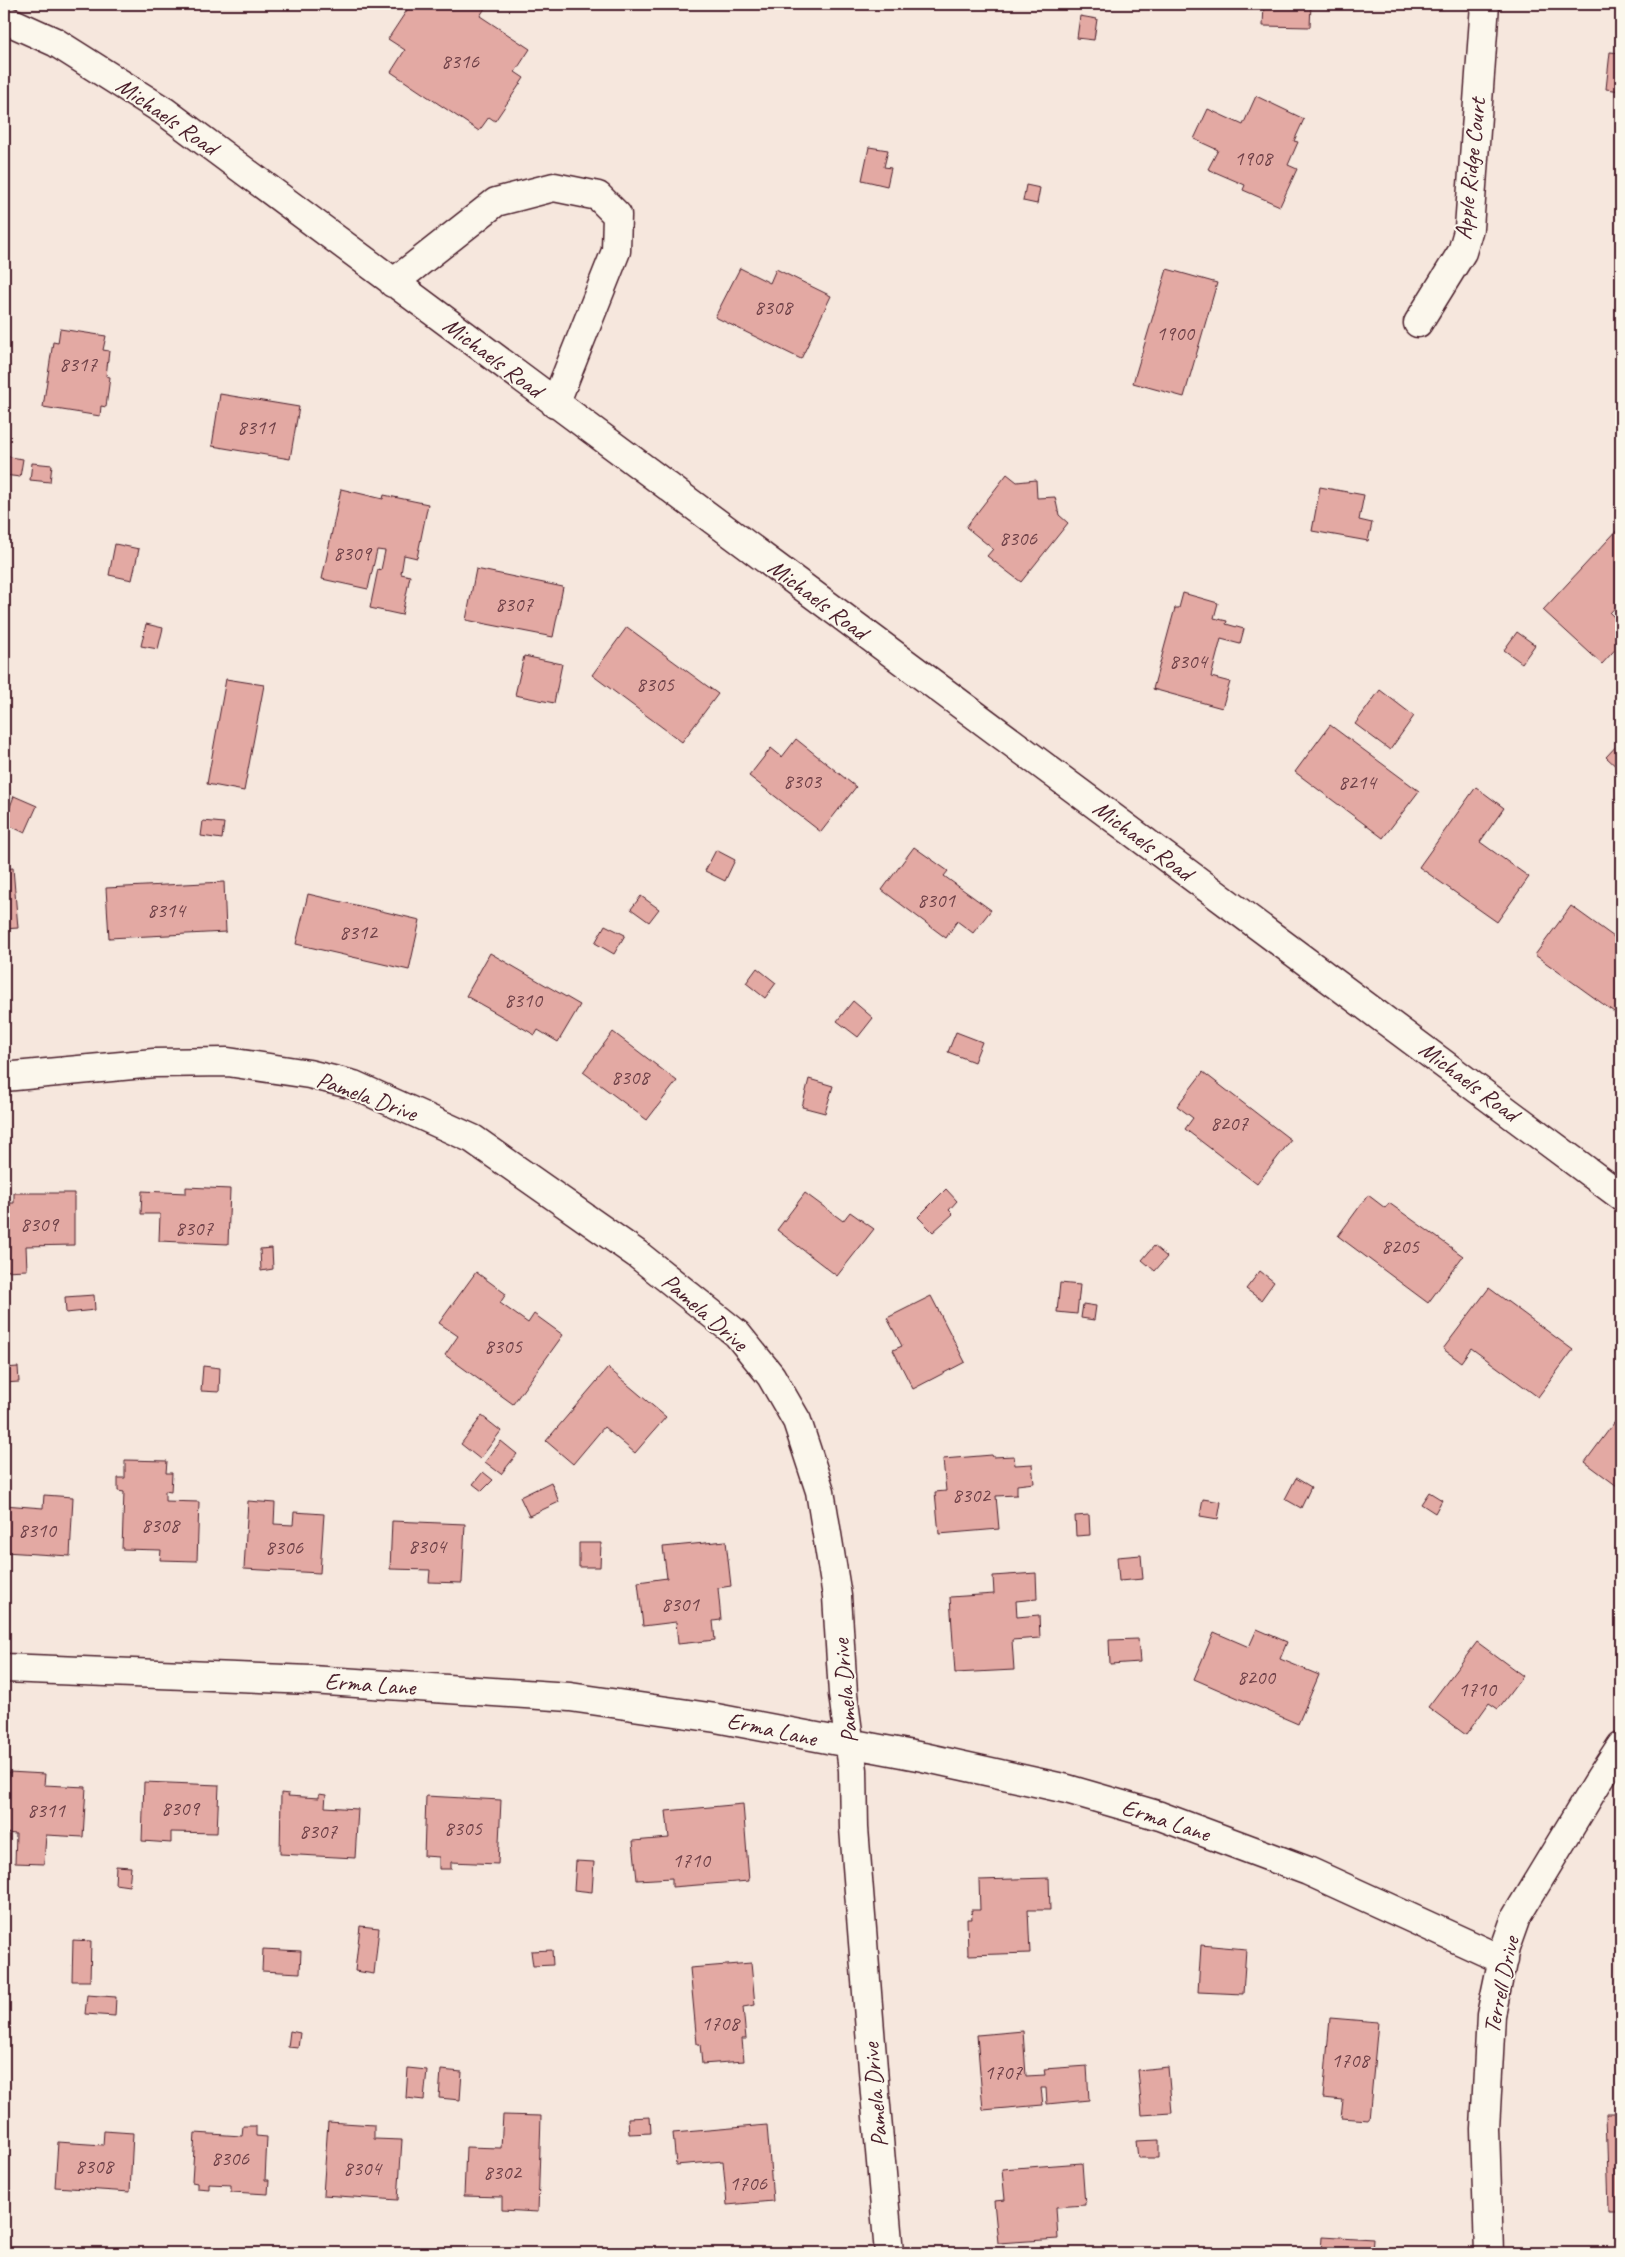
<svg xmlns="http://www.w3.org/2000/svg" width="1625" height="2257" viewBox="0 0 1625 2257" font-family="Caveat,sans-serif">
<rect width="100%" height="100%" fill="#f6e7dd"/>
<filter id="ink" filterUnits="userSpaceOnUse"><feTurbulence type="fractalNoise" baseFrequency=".02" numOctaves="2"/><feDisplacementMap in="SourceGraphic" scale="10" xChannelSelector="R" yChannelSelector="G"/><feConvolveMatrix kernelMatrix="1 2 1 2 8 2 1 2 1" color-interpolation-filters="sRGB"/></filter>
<g filter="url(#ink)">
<path fill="#e3a9a3" stroke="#4a1f2b" d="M411,4H485L487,5L480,16L530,49L515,72L524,78L495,121L489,117L479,131L391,72L405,50L388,39Z
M1264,4H1311L1310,27L1263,26Z
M1080,16L1097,19L1094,40L1077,38Z
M1610,52L1621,53V91L1606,89Z
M1256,96L1304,119L1294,141L1298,142L1288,165L1297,169L1280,206L1243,190L1245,185L1208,169L1218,150L1194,139L1208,109L1243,125Z
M869,147L888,150L884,167L891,168L887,186L862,180Z
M1026,185L1040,188L1037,204L1023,201Z
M740,268L770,283L776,269L831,296L801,359L715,317Z
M1167,269L1217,283L1184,397L1133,383Z
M60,329L106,336L103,350L109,351L106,376L110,377L106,407L101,406L100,416L43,407L53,342L58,343Z
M220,394L299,407L290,459L212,446Z
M4,456L23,459L20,477L4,475Z
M32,463L52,465L50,482L30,480Z
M1007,474L1017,482L1036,480L1037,498L1055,497L1059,515L1068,523L1021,582L987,556L993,549L966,527Z
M1320,487L1364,495L1359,520L1372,523L1368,541L1312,531Z
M341,489L383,499L384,495L428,504L417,558L404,555L401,574L410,576L402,615L370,608L378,569L381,570L385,551L377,550L368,589L322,579Z
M1621,526V601L1610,613L1621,624V643L1602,664L1543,610Z
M115,544L139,549L132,580L109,575Z
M476,569L563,587L553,637L466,620Z
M1183,593L1218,603L1214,618L1227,621L1226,624L1244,629L1240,644L1221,639L1211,677L1230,682L1222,708L1153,689L1175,608H1179Z
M146,624L163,628L158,649L141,646Z
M627,627L718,694L682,742L592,675Z
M1517,632L1535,645L1522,663L1504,650Z
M524,656L562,664L554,703L515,695Z
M226,679L264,685L244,791L207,784Z
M1380,690L1414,716L1390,750L1355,724Z
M1330,725L1419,791L1383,838L1295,772Z
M796,739L856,787L821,832L749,776L771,748L782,757Z
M1621,741V771L1606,757Z
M1476,787L1504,808L1480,842L1529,877L1497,922L1419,867Z
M14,796L37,806L25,833L4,823Z
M203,821L224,823L222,839L201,836Z
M914,847L948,871L944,876L991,910L973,933L957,921L946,938L882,890Z
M716,850L735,860L725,881L705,871Z
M13,868L18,928L4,929V869Z
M224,882L226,932L109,938L106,888Z
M308,894L420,920L409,970L296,944Z
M641,896L659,909L649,922L631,909Z
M1571,906L1621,942V1017L1535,955Z
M605,925L625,935L614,954L595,943Z
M490,953L580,1005L558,1042L538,1030L535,1035L466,996Z
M757,968L776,983L765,998L746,983Z
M853,1001L873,1018L858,1037L837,1021Z
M613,1032L677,1081L647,1120L583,1072Z
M956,1032L982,1042L974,1062L948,1052Z
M1203,1072L1291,1140L1257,1184L1185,1129L1193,1118L1177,1106Z
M809,1079L833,1086L825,1113L802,1107Z
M186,1187L230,1189L228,1244L159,1241L160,1214H141L142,1191L186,1193Z
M946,1189L957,1201L949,1210L953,1214L933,1232L918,1217Z
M14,1193H74V1245L26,1246L27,1270L4,1271V1203H14Z
M805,1193L843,1221L850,1212L874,1229L837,1276L777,1230Z
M1368,1195L1385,1208L1389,1203L1463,1256L1428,1303L1338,1236Z
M1154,1246L1167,1257L1155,1271L1142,1260Z
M272,1248L273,1269L261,1271L260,1249Z
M1260,1271L1274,1282L1261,1300L1246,1289Z
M476,1272L506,1294L500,1303L528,1323L534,1314L563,1335L513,1404L445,1355L458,1336L439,1323Z
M1060,1283L1080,1285L1077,1314L1057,1312Z
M1489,1288L1573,1350L1538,1397L1471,1348L1461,1362L1443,1349Z
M94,1295L95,1310L66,1313L65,1297Z
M931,1296L965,1362L913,1389L893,1350L902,1346L887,1318Z
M1083,1304L1096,1306L1094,1320L1081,1318Z
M203,1366L220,1368L219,1392L201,1391Z
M18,1367L19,1382L4,1383V1368Z
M608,1368L666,1417L635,1453L604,1427L573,1464L546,1441Z
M1620,1415L1621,1416V1489L1585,1462Z
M482,1416L501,1431L480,1459L461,1444Z
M501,1441L517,1454L501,1474L485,1462Z
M992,1455L993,1457L1014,1456L1015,1465L1032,1464L1034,1483L1017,1485V1495L996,1496L999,1529L939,1534L935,1492L946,1491L943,1459Z
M125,1460L167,1461L166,1473H172L171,1492L165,1491V1501L199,1502L197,1561L160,1560L161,1550L122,1549L124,1492L118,1491V1478H125Z
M483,1472L493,1480L482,1491L473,1484Z
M1296,1478L1311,1487L1301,1508L1285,1499Z
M551,1482L559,1502L529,1516L520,1497Z
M1429,1492L1442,1500L1435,1513L1421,1504Z
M44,1495L73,1497L70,1556L4,1552V1505L43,1508Z
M1203,1499L1221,1502L1218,1519L1200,1516Z
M248,1501L275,1503L274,1524L293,1525L294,1512L324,1514L320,1573L244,1569Z
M1089,1515L1090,1535L1076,1536L1075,1516Z
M392,1521L465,1524L462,1583L429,1582L430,1570L390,1569Z
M726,1541L731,1586L718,1588L721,1620L713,1621L715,1640L678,1644L676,1622L643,1626L638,1582L667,1578L663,1547Z
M579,1543H601L600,1567H579Z
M1141,1555L1143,1579L1119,1581L1117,1557Z
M1036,1573L1037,1599L1016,1601L1017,1617L1039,1615L1040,1638L1012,1640L1014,1670L955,1673L950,1597L994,1594L993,1576Z
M1257,1629L1287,1642L1280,1659L1319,1675L1298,1724L1194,1679L1214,1632L1249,1647Z
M1138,1639L1140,1662L1110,1664L1109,1640Z
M1477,1642L1523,1676L1498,1709L1489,1703L1466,1735L1428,1707Z
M9,1772L45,1774L44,1785L86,1787L83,1837L46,1835L44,1864L15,1863L16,1834L5,1833Z
M144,1782L219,1785L217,1833L171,1832V1843L142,1841Z
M281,1793L289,1794L288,1796L319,1798V1794L326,1795L325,1807L358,1809L355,1858L280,1854Z
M426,1796L501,1800L498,1864L451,1862V1869H439V1857L424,1856Z
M743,1804L749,1881L672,1887V1878L637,1880L633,1841L669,1838L666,1811Z
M576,1861L594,1862L592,1892L574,1890Z
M116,1866L131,1867L129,1886L115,1884Z
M1049,1878L1050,1910H1028L1030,1953L968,1955L967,1919H972L971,1910H980L979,1880Z
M360,1926L379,1928L374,1974L355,1971Z
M73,1940L91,1941L90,1981H72Z
M1201,1945L1246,1949L1243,1994L1198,1992Z
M263,1949L301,1951L300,1973L262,1971Z
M552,1950L553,1965L533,1966L531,1951Z
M751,1963L755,2005L743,2007L746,2039H742L744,2061L702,2064L700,2044H697L690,1968Z
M87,1995L116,1997L115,2016L85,2014Z
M1330,2018L1378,2022L1369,2120L1341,2118L1343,2100L1323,2098Z
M290,2031L300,2033L298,2048L288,2047Z
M1023,2031L1026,2076L1045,2075L1044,2069L1087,2066L1089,2100L1047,2104L1046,2088H1041L1043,2105L983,2110L977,2035Z
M1168,2067L1172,2113L1142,2115L1138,2070Z
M408,2068L427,2070L424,2100L406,2098Z
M441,2070L462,2072L460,2100L439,2098Z
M1606,2113H1621V2211H1609Z
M503,2115L541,2116L538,2212L502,2210V2197L464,2196L466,2147L501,2148Z
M650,2117L651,2133L629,2134L628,2118Z
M328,2122L374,2125V2139L402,2140L398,2200L323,2195Z
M767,2125L773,2201L727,2205L723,2161L676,2165L673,2133Z
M243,2126H256V2136L267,2137L265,2180H269L268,2194L231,2192V2185L209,2184V2189L197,2188V2183L192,2182L195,2133L242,2136Z
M104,2131L133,2133L130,2192L55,2187L58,2142L103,2145Z
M1159,2140V2158H1138L1136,2141Z
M1082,2163L1085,2205L1056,2207L1058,2239L998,2243L994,2201L1005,2200L1002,2169Z
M1322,2236L1373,2239L1372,2253H1321Z"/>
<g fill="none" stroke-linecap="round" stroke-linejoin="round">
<defs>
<path id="minor" d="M4,19L55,42L164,111L1621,1196
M393,283L496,202L554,187L598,196L617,215L616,251L555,404
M1418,323L1462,252L1469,228L1485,4
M4,1077L154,1063L228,1062L309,1074L354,1085L473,1139L637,1254L737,1334L771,1376L797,1421L820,1491L837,1596L843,1694L853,1770L854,1828L875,2094L889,2253
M4,1668L311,1680L570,1697L716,1718L923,1757L1067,1789L1160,1816L1308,1871L1503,1960
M1489,2253L1485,2129L1491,2015L1505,1948L1516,1917L1600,1778L1621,1746"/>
</defs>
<use href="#minor" stroke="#4a1f2b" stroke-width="31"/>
<use href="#minor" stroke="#fbf7ec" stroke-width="28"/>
</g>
</g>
<g text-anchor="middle" stroke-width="4" stroke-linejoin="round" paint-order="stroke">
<g font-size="21" fill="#704249">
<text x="460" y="68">8316</text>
<text x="1253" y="165">1908</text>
<text x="773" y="314">8308</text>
<text x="1175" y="340">1900</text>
<text x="78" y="371">8317</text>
<text x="256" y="434">8311</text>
<text x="1018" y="545">8306</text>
<text x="352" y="560">8309</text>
<text x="514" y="611">8307</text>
<text x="1188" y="668">8304</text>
<text x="655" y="691">8305</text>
<text x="802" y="788">8303</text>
<text x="1357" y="789">8214</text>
<text x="936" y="907">8301</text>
<text x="166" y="917">8314</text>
<text x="358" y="939">8312</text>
<text x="523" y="1007">8310</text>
<text x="630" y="1084">8308</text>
<text x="1229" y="1130">8207</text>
<text x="39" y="1231">8309</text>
<text x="194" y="1235">8307</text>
<text x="1400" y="1253">8205</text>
<text x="503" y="1353">8305</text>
<text x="971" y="1502">8302</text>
<text x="160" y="1532">8308</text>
<text x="37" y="1537">8310</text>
<text x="427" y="1553">8304</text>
<text x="284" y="1554">8306</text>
<text x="680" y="1611">8301</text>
<text x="1256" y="1684">8200</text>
<text x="1477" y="1696">1710</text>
<text x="180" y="1815">8309</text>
<text x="46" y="1817">8311</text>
<text x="463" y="1835">8305</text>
<text x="318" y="1838">8307</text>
<text x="691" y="1867">1710</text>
<text x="720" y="2030">1708</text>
<text x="1350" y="2067">1708</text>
<text x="1003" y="2079">1707</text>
<text x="230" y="2165">8306</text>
<text x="94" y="2173">8308</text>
<text x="362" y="2175">8304</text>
<text x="502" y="2179">8302</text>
<text x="748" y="2190">1706</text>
</g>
<g font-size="24" fill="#4a1f2b" stroke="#fbf7ec">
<text transform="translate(167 116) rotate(35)" y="8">Michaels Road</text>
<text transform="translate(1470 169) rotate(-84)" y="8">Apple Ridge Court</text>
<text transform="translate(493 357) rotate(37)" y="8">Michaels Road</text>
<text transform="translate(818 599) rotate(37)" y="8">Michaels Road</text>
<text transform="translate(1143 840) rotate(37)" y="8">Michaels Road</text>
<text transform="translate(1469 1081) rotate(37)" y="8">Michaels Road</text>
<text transform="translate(367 1096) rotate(20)" y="8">Pamela Drive</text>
<text transform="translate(705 1312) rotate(41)" y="8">Pamela Drive</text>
<text transform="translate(370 1684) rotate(4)" y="8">Erma Lane</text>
<text transform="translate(845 1691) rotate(-95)" y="8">Pamela Drive</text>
<text transform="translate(772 1729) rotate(12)" y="8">Erma Lane</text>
<text transform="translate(1166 1820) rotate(18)" y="8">Erma Lane</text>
<text transform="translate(1501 1985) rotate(-78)" y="8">Terrell Drive</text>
<text transform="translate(875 2095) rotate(-95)" y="8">Pamela Drive</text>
</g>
</g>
<rect width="1625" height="2257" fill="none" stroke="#fbf7ec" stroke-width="20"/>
<rect x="10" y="10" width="1605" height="2237" fill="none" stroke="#4a1f2b" stroke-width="2" filter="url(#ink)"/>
</svg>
